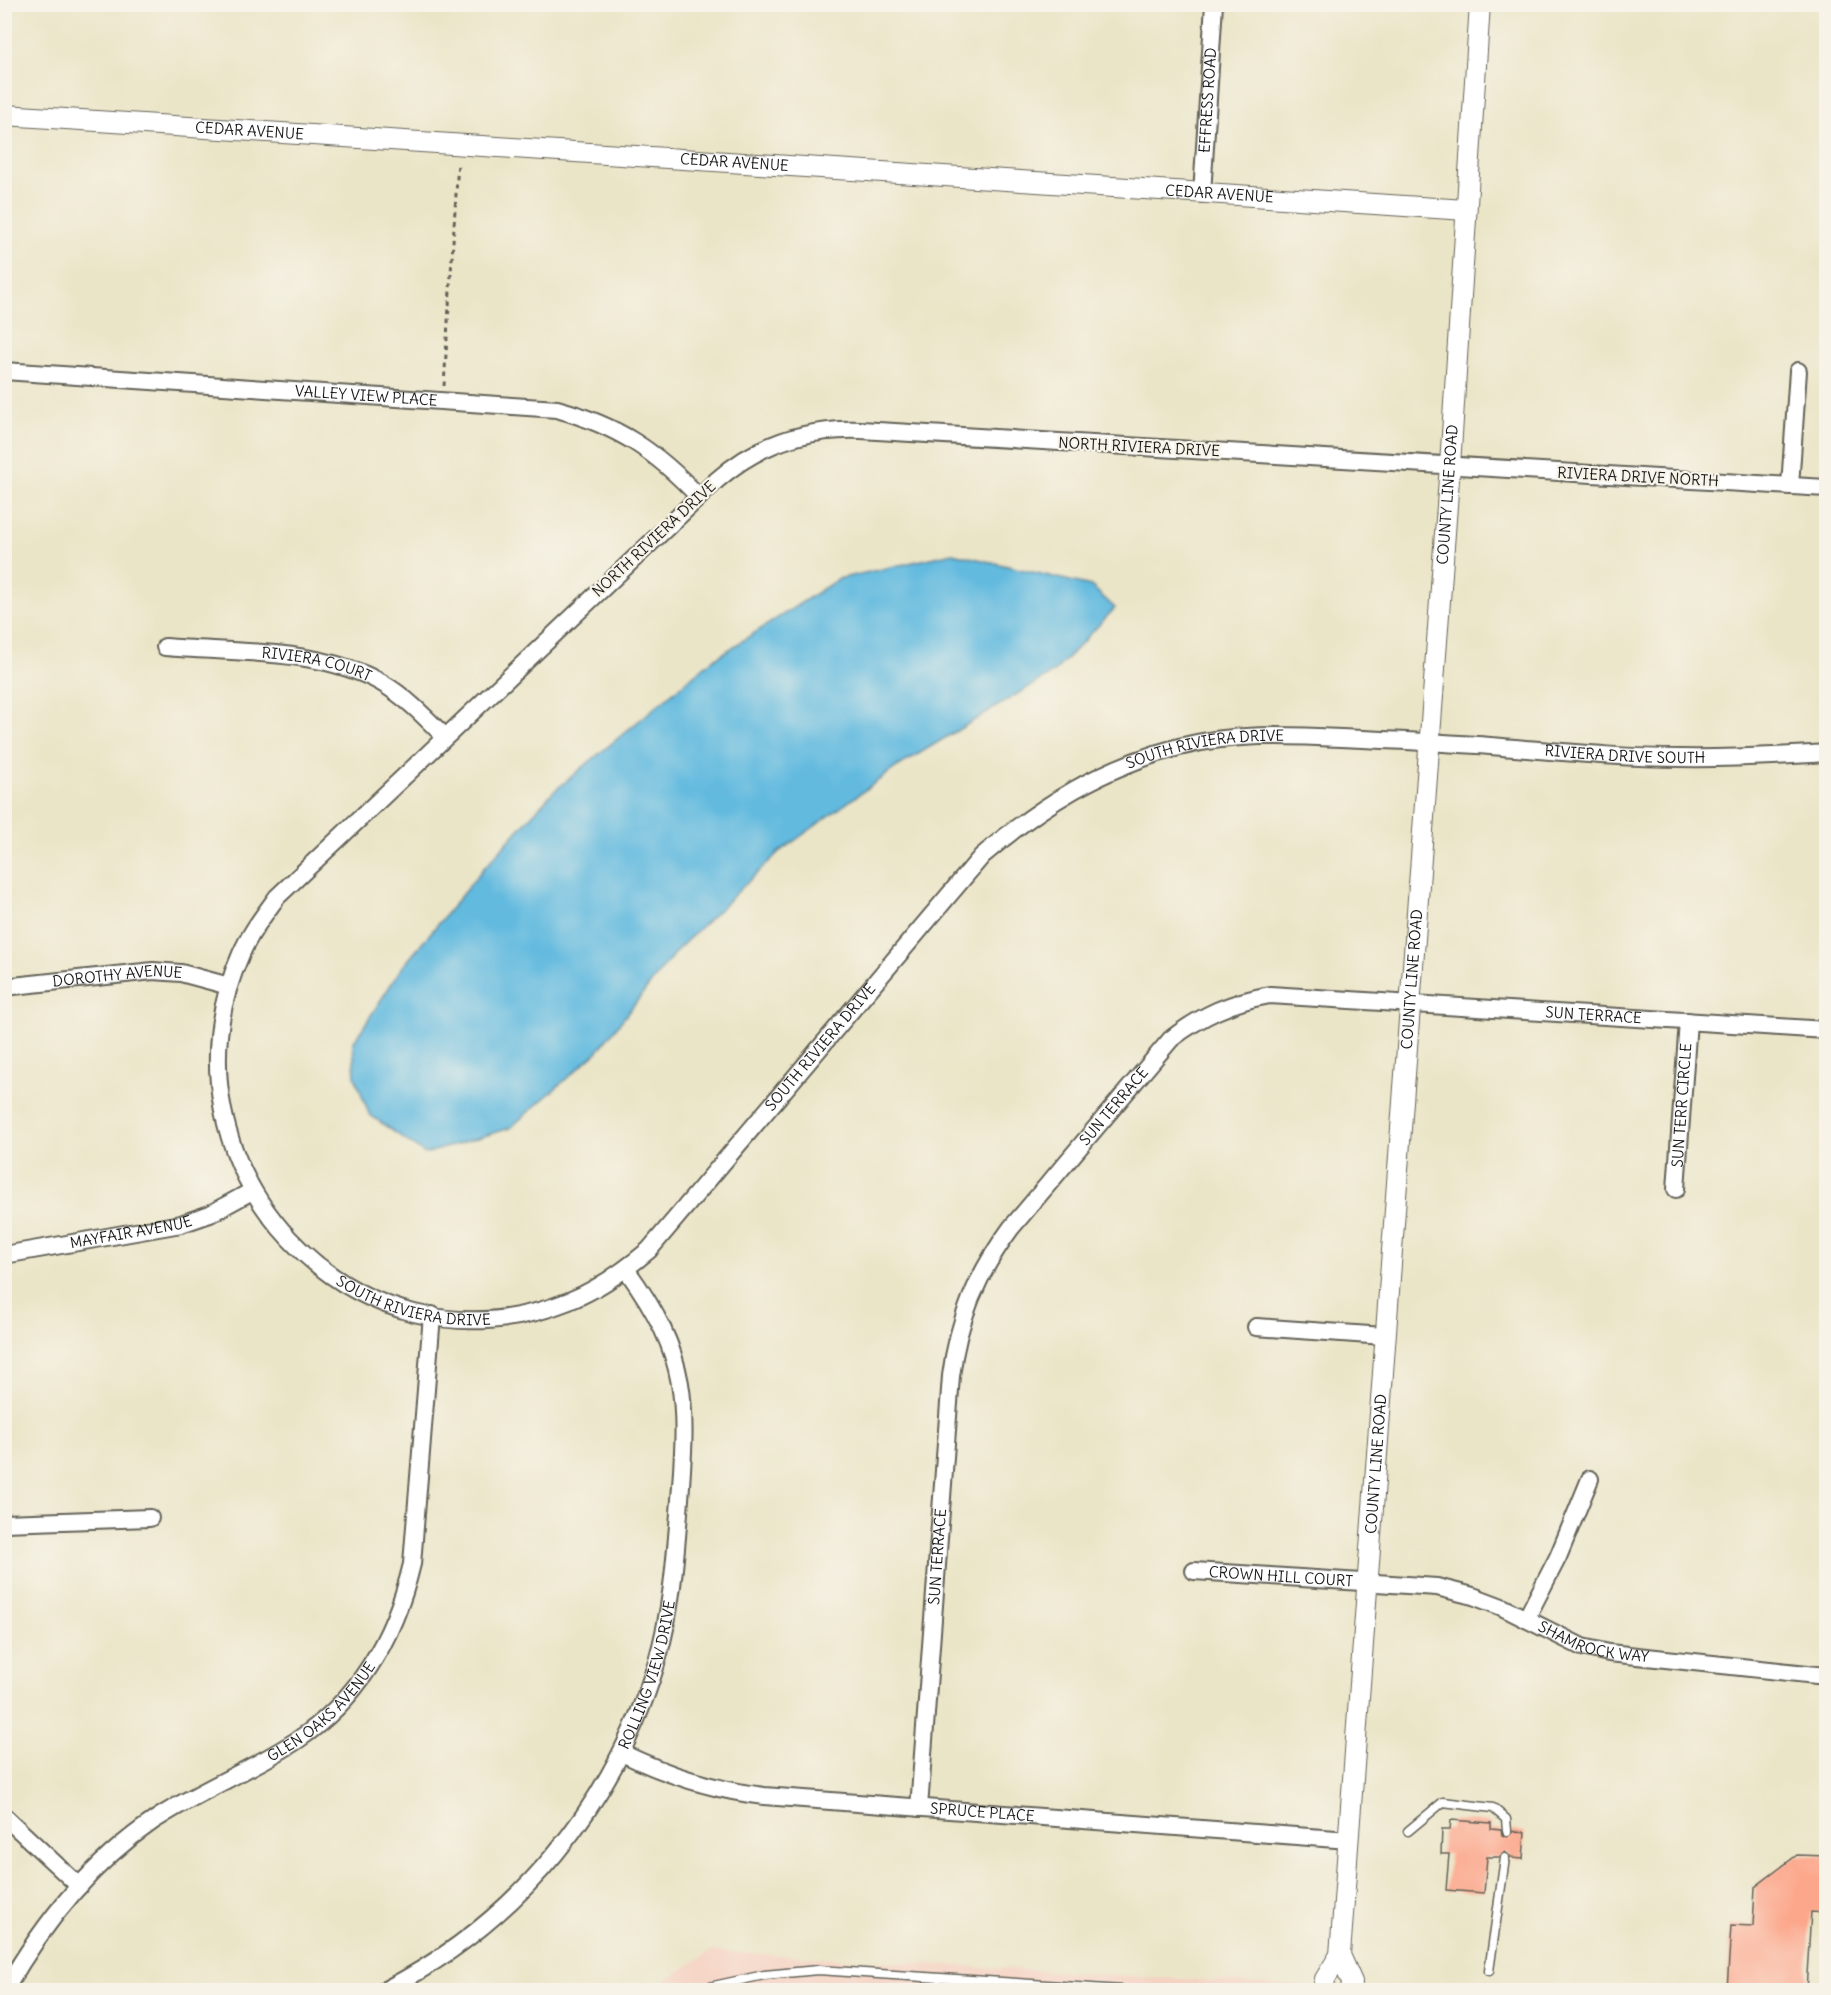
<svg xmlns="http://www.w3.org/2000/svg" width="1831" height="1995" viewBox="0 0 1831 1995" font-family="Delius,sans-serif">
<rect width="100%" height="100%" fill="#f7f3e8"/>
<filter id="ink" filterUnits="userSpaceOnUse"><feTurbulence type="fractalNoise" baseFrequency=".0167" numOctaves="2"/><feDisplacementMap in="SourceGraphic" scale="12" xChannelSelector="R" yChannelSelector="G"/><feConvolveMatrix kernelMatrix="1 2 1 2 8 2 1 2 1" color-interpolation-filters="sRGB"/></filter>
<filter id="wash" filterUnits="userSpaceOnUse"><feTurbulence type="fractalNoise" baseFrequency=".008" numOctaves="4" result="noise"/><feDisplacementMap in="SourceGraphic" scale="24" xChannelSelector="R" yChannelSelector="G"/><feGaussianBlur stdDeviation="1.35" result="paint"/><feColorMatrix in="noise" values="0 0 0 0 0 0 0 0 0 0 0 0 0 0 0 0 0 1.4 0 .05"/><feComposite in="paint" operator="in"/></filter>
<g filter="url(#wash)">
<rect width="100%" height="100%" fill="#ebe5c8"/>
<path fill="#f5d2c2" d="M711,1951L1299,1986L1298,1990H651Z"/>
<path fill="#62badf" stroke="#3f6b7e" stroke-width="1.5" d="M953,553L1091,586L1115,608L1054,672L897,767L779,852L677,950L597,1052L510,1128L425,1154L369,1114L355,1077L353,1043L401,969L483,869L553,792L711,661L838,579Z"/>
<g id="blocks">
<path fill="#fca78c" d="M1451,1820L1491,1823V1829L1501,1830L1502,1835L1507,1837L1513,1831L1525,1832L1523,1859L1511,1858L1505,1852L1499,1857H1487L1484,1893L1446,1890L1449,1854H1441L1442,1829H1450Z
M1797,1855L1827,1856V1913L1811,1912L1806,1990H1727L1731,1925L1753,1926L1755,1887Z"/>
</g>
</g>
<g filter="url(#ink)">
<use href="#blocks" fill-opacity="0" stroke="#646258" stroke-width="1.5"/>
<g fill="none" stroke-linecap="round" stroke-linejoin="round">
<defs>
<path id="service" d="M1408,1831L1443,1802L1493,1808L1506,1819L1507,1831
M1489,1971L1505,1858
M695,1990L764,1975L818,1970L1122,1990"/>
<g id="minor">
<path id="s1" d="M1202,194L1214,4"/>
<path id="s2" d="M4,371L557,409C618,426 656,451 699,497"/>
<path d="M1790,486L1798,371"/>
<path id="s3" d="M1826,488L861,430C806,428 758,444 717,480L277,897C264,915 250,933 241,954C148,1163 353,1388 569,1301C599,1289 624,1271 649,1250L982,856C1041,805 1103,767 1179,747C1232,733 1287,735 1341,738C1387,740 1432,742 1477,745C1545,750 1613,758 1681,758C1729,759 1778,756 1826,753"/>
<path id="s4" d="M165,647C234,653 321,648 382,683C406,697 425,717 445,737"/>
<path id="s5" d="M4,987L153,971L181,973L229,986"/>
<path id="s6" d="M1676,1189L1688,1021"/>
<path id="s7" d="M4,1255L181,1224L210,1214L252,1191"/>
<path d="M1256,1327L1384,1336"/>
<path d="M4,1523L150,1518"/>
<path id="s8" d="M1194,1571L1437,1587L1473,1596L1502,1607L1582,1647L1609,1653L1826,1676"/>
<path d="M1526,1619L1558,1557L1590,1479"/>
<path id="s9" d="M622,1753C669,1776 713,1790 764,1796L1349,1840"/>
<path id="s10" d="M919,1808L951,1376C958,1320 977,1274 1011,1228L1171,1039C1202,1015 1231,1002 1270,995L1826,1030"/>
<path d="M4,1816L79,1886"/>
<path id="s11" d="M5,1990C42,1925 90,1864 153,1821C199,1790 253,1770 299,1739C361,1697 395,1635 412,1564L432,1315"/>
<path id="s12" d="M385,1990C518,1922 615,1804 657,1661C671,1613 675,1563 679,1513C687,1406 692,1360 626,1269"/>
</g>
<g id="tertiary">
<path id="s13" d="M4,115L1466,210"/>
<path d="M1323,1990L1325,1979L1340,1955"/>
<path id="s14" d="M1351,1990L1352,1982L1340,1955L1450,465L1480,4"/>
</g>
</defs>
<use href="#service" stroke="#646258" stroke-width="11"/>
<use href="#minor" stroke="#646258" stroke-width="20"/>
<use href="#tertiary" stroke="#646258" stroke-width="22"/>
<path stroke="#646258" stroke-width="3" stroke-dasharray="4.5 4.5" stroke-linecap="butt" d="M444,386L458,162"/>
<use href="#service" stroke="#fff" stroke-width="8"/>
<use href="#minor" stroke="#fff" stroke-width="16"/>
<use href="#tertiary" stroke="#fff" stroke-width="20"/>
</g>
</g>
<g text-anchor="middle" stroke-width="4.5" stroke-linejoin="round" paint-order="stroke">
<g font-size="15" fill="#1c1c1c" stroke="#f7f3e8">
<text dy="5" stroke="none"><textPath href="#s1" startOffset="94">EFFRESS ROAD</textPath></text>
<text dy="5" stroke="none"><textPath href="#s13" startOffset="246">CEDAR AVENUE</textPath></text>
<text dy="5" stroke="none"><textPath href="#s13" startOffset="732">CEDAR AVENUE</textPath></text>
<text dy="5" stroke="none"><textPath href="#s13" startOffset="1218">CEDAR AVENUE</textPath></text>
<text dy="5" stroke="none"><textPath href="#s2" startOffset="363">VALLEY VIEW PLACE</textPath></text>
<text transform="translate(1139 447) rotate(3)" y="5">NORTH RIVIERA DRIVE</text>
<text transform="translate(1638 477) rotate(3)" y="5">RIVIERA DRIVE NORTH</text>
<text dy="5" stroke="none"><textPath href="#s14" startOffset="1502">COUNTY LINE ROAD</textPath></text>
<text transform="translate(654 539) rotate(-43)" y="5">NORTH RIVIERA DRIVE</text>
<text dy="5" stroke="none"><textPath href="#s4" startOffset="153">RIVIERA COURT</textPath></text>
<text dy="5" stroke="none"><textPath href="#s3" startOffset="3272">SOUTH RIVIERA DRIVE</textPath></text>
<text dy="5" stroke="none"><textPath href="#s3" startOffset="3694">RIVIERA DRIVE SOUTH</textPath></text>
<text dy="5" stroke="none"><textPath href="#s5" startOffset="114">DOROTHY AVENUE</textPath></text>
<text dy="5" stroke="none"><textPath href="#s14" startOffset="1016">COUNTY LINE ROAD</textPath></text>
<text dy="5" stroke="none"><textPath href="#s10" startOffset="1276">SUN TERRACE</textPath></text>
<text dy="5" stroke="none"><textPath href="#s3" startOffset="2769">SOUTH RIVIERA DRIVE</textPath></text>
<text dy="5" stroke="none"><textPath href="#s10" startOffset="754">SUN TERRACE</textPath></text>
<text dy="5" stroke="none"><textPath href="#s6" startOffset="84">SUN TERR CIRCLE</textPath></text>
<text dy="5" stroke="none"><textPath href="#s7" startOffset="129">MAYFAIR AVENUE</textPath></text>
<text dy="5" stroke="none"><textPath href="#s3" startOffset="2247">SOUTH RIVIERA DRIVE</textPath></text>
<text dy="5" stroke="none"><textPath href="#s14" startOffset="530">COUNTY LINE ROAD</textPath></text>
<text dy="5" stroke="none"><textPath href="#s10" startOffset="252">SUN TERRACE</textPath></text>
<text dy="5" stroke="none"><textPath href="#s8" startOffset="87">CROWN HILL COURT</textPath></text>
<text dy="5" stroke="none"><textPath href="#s8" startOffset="411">SHAMROCK WAY</textPath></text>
<text dy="5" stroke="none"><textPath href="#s12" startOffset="423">ROLLING VIEW DRIVE</textPath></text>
<text dy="5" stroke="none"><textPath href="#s11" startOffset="429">GLEN OAKS AVENUE</textPath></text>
<text dy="5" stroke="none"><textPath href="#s9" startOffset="368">SPRUCE PLACE</textPath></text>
</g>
</g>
<rect width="1831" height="1995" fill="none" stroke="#f7f3e8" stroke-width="24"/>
</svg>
